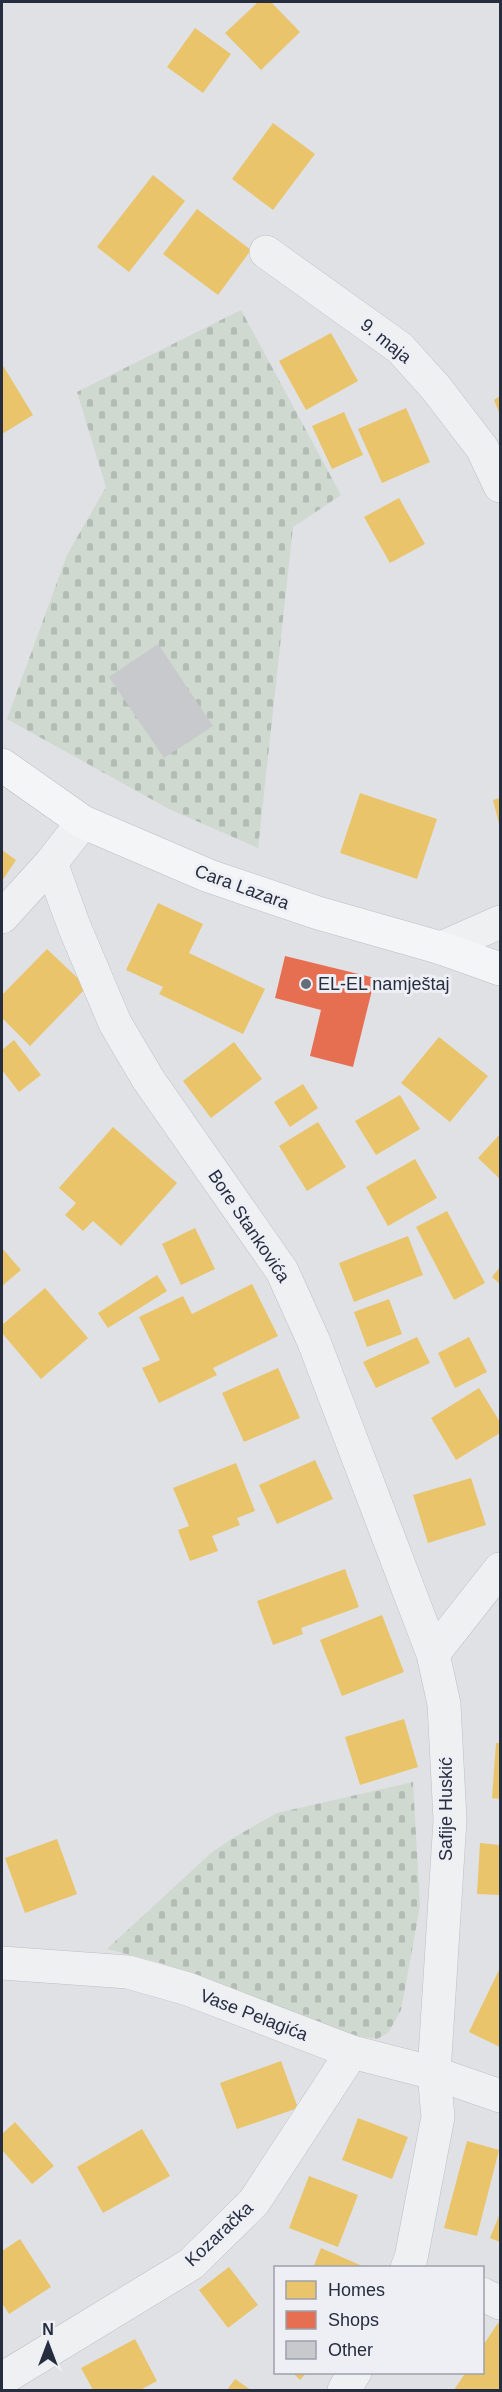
<svg xmlns="http://www.w3.org/2000/svg" width="502" height="2392" viewBox="0 0 502 2392" font-family="Arial,sans-serif">
<defs>
<pattern id="cemetery-stones" width="16" height="16" patternUnits="userSpaceOnUse" patternTransform="scale(1.5)"><rect width="16" height="16" fill="#cfd9d0"/><path d="M2 7V4a2 2 0 0 1 4 0v3zM10 15v-3a2 2 0 0 1 4 0v3z" fill="#b2bbb4"/></pattern>
</defs>
<rect width="100%" height="100%" fill="#e0e1e5"/>
<path fill="url(#cemetery-stones)" d="M241,310L341,495L293,527L258,848L169,809L7,719L67,555L106,487L77,392Z
M413,1782L420,1906L401,2010L388,2033L377,2039L357,2036L161,1963L107,1949L211,1853L233,1838L277,1813Z"/>
<path fill="#e9c46a" d="M258,2H271L300,32L261,70L225,33Z
M195,28L231,54L203,93L167,67Z
M273,123L315,154L273,210L232,179Z
M153,175L185,201L129,272L97,247Z
M197,209L251,250L218,295L163,254Z
M331,333L358,381L306,410L279,361Z
M2,364L33,415L2,434Z
M500,396V415L494,400Z
M406,408L430,462L382,483L358,429Z
M344,412L363,455L332,469L312,426Z
M399,498L425,544L390,563L364,517Z
M360,793L437,819L417,879L340,853Z
M500,798V828L493,800Z
M2,850L16,860L2,881Z
M158,903L203,924L189,953L265,989L243,1034L159,994L163,987L126,970Z
M47,949L87,987L30,1046L2,1018V995Z
M439,1037L488,1076L450,1122L401,1083Z
M14,1040L41,1075L19,1092L2,1070V1050Z
M234,1042L262,1079L211,1118L183,1081Z
M303,1084L318,1108L290,1127L274,1102Z
M400,1095L420,1129L376,1155L355,1121Z
M318,1122L346,1167L307,1191L279,1146Z
M113,1127L177,1183L121,1246L93,1221L83,1231L65,1215L76,1203L59,1188Z
M500,1134V1179L478,1158Z
M415,1159L437,1198L388,1226L366,1187Z
M447,1211L485,1283L454,1300L416,1227Z
M195,1228L215,1269L181,1285L162,1244Z
M408,1236L423,1275L354,1302L339,1263Z
M2,1248L21,1270L2,1286Z
M500,1267V1284L492,1277Z
M157,1275L167,1291L108,1328L98,1313Z
M252,1284L278,1336L213,1368L217,1375L159,1403L142,1368L160,1360L139,1317L183,1296L192,1314Z
M45,1288L88,1338L41,1379L2,1333V1325Z
M389,1299L402,1334L367,1347L354,1312Z
M417,1337L430,1363L376,1388L363,1362Z
M469,1337L487,1372L455,1388L438,1353Z
M278,1368L300,1418L244,1442L222,1393Z
M479,1388L500,1422V1433L456,1460L431,1418Z
M315,1460L333,1499L277,1524L259,1485Z
M236,1463L255,1511L237,1518L240,1525L212,1536L218,1551L190,1561L178,1530L189,1526L173,1488Z
M471,1478L486,1525L428,1543L413,1495Z
M345,1569L359,1607L301,1628L303,1634L273,1645L257,1601Z
M382,1615L404,1672L342,1696L320,1640Z
M404,1719L418,1767L360,1785L345,1737Z
M496,1743H500V1799L492,1798Z
M57,1839L77,1894L25,1913L5,1858Z
M480,1843L500,1845V1895L477,1894Z
M500,1968V2047L469,2032Z
M281,2061L298,2108L237,2129L220,2083Z
M358,2118L408,2137L392,2179L342,2160Z
M15,2122L54,2166L32,2184L2,2150V2134Z
M142,2129L170,2176L103,2213L77,2167Z
M467,2141L499,2150L477,2236L444,2228Z
M309,2176L358,2195L338,2247L289,2228Z
M500,2213V2242L490,2238Z
M20,2239L51,2287L9,2314L2,2303V2251Z
M321,2248L367,2268H313Z
M229,2267L258,2305L228,2328L199,2290Z
M498,2323L500,2324V2390H454L466,2372H482V2347Z
M135,2339L157,2381L140,2390H93L81,2368Z
M292,2372H307L300,2380Z
M235,2379L251,2390H227Z"/>
<path fill="#e76f51" d="M285,956L375,978L353,1067L310,1056L321,1010L275,998Z"/>
<path fill="#c8c9cd" d="M158,644L213,726L164,758L109,677Z"/>
<g fill="none" stroke-linecap="round" stroke-linejoin="round">
<defs>
<path id="street" d="M266,252L400,348L436,388L482,448L500,486
M83,822L51,863L74,926L115,1023L148,1079L282,1271L314,1342L433,1654
M2,917L51,863
M441,948L500,922
M2,1963L128,1972L188,1989L352,2052L434,2073L500,2096
M407,2268L411,2258L438,2117L434,2073L450,1820L444,1704L433,1654L500,1569
M482,2294L500,2303
M2,2379L191,2264L254,2202L352,2052
M344,2390L355,2372"/>
<path id="primary" d="M2,765L83,822L209,876L318,913L441,948L500,969"/>
</defs>
<use href="#street" stroke="#bebfc3" stroke-width="34"/>
<use href="#primary" stroke="#bcbec3" stroke-width="34"/>
<use href="#street" stroke="#eff0f2" stroke-width="33"/>
<use href="#primary" stroke="#f4f5f6" stroke-width="33"/>
</g>
<circle fill="#676c79" stroke="#edeff5" stroke-width="2" cx="306" cy="984" r="6"/>
<g text-anchor="middle" stroke-width="6" stroke-linejoin="round" paint-order="stroke">
<g font-size="18" fill="#262d3f" stroke="#edeff5">
<text transform="translate(386 341) rotate(39)" y="6">9. maja</text>
<text transform="translate(242 887) rotate(20)" y="6">Cara Lazara</text>
<text transform="translate(249 1226) rotate(56)" y="6">Bore Stankovića</text>
<text transform="translate(446 1809) rotate(-90)" y="6">Safije Huskić</text>
<text transform="translate(254 2015) rotate(21)" y="6">Vase Pelagića</text>
<text transform="translate(219 2234) rotate(-43)" y="6">Kozaračka</text>
</g>
<g font-size="18" fill="#262d3f" stroke="#edeff5" text-anchor="start">
<text x="318" y="990">EL-EL namještaj</text>
</g>
</g>
<rect width="502" height="2392" fill="none" stroke="#262d3f" stroke-width="6"/>
<rect x="274" y="2266" width="210" height="108" fill="#edeff5" stroke="#9da1ac" stroke-width="1.5"/>
<rect x="286" y="2281" width="30" height="18" fill="#e9c46a" stroke="#9da1ac" stroke-width="1.5"/>
<text x="328" y="2296" font-size="18" fill="#262d3f">Homes</text>
<rect x="286" y="2311" width="30" height="18" fill="#e76f51" stroke="#9da1ac" stroke-width="1.5"/>
<text x="328" y="2326" font-size="18" fill="#262d3f">Shops</text>
<rect x="286" y="2341" width="30" height="18" fill="#c8c9cd" stroke="#9da1ac" stroke-width="1.5"/>
<text x="328" y="2356" font-size="18" fill="#262d3f">Other</text>
<g transform="translate(48 2344)" stroke="#edeff5" stroke-width="4.5" paint-order="stroke">
<path d="M0-4.5L10 22L0 15L-10 22Z" fill="#262d3f"/>
<text y="-9" font-size="16" font-weight="bold" text-anchor="middle" fill="#262d3f">N</text>
</g>
</svg>
